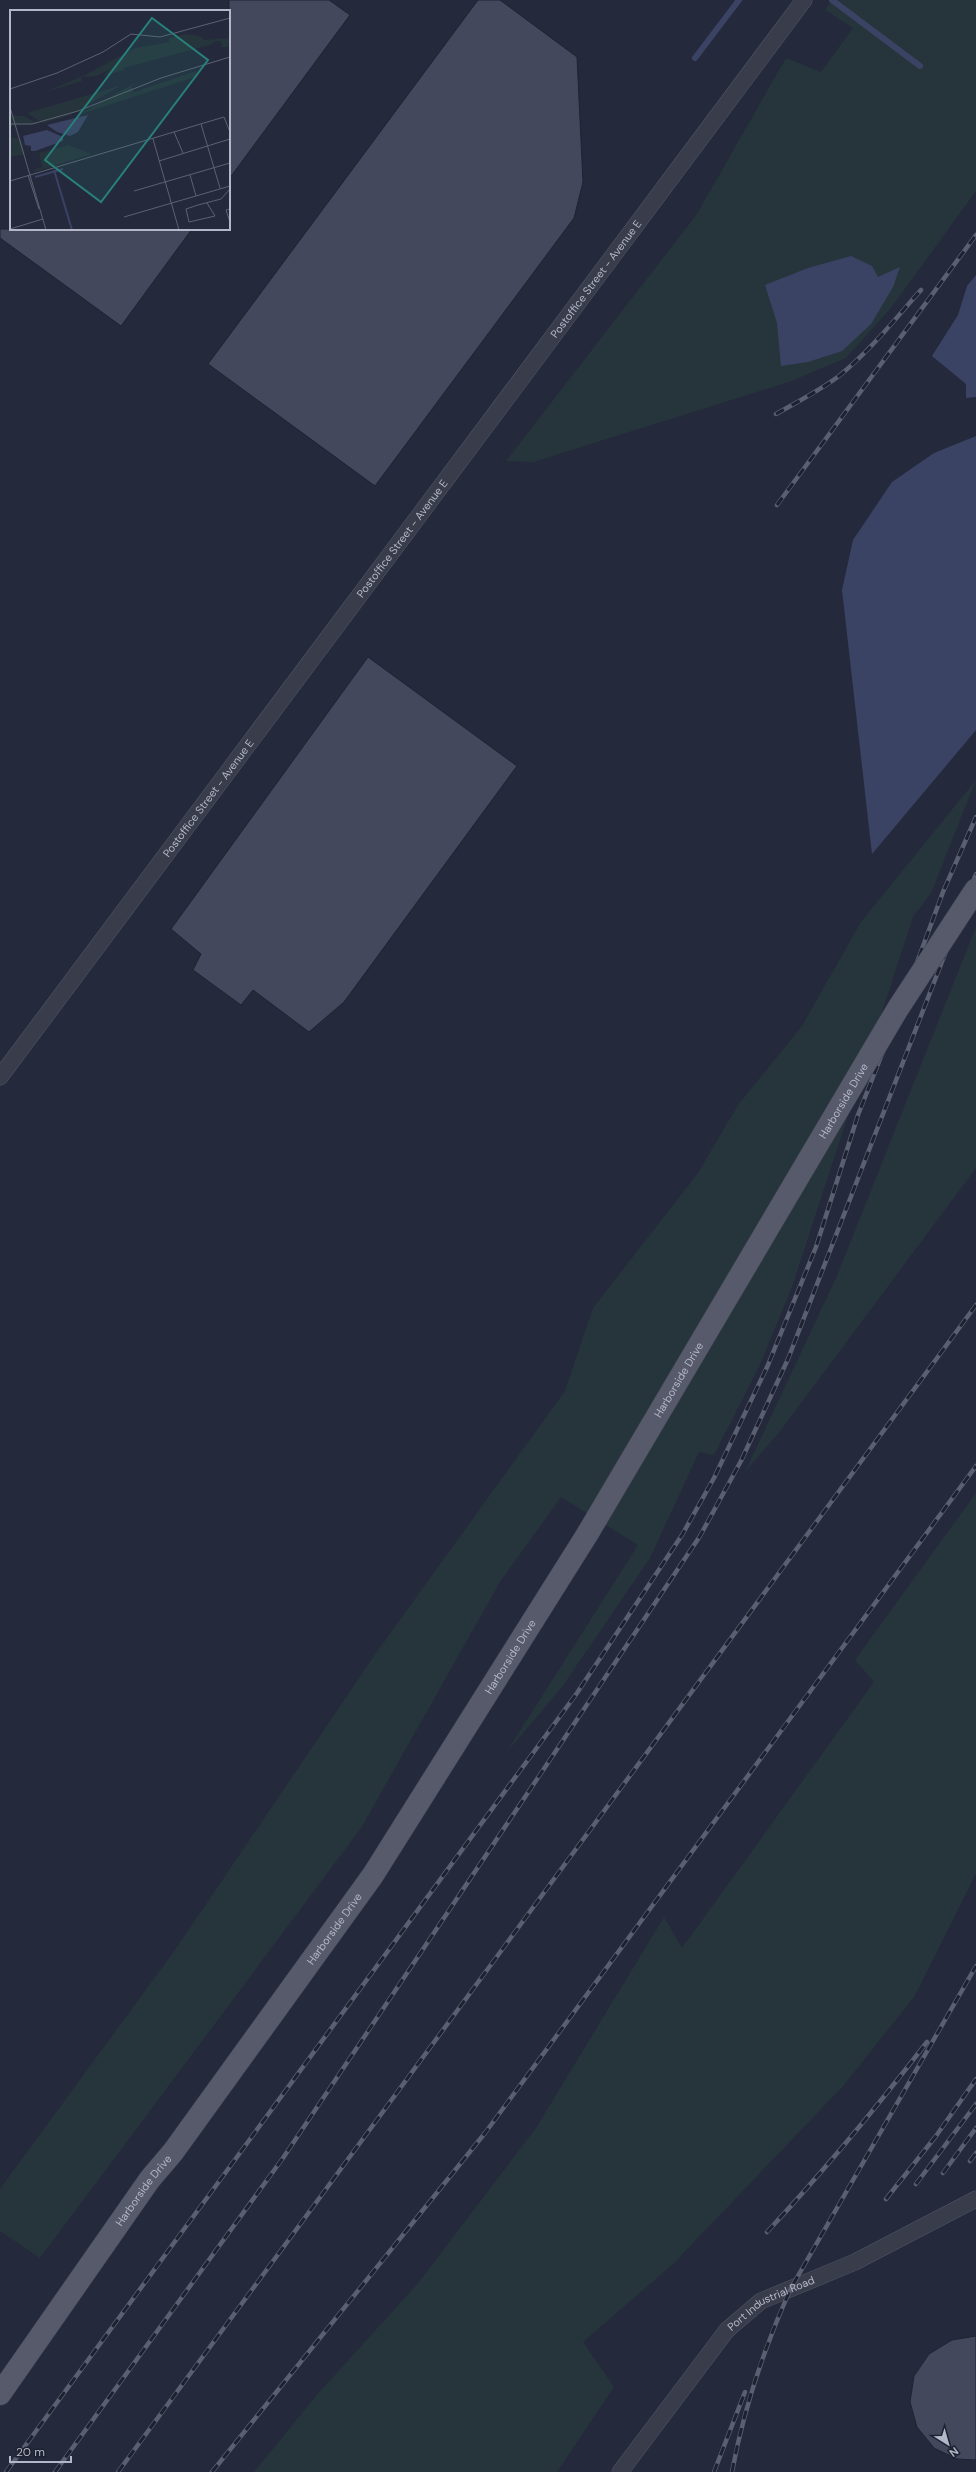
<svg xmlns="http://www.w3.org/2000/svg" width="976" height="2472" viewBox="0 0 976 2472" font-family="'DM Sans',sans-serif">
<rect width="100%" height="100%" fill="#24293b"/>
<path fill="#26353c" d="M832,0H976V191L891,308L846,358L789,382L533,462L506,461L697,214L786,58L821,72L853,28L825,10Z
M976,780L931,893L913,917L792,1287L759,1367L714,1455L699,1452L650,1558L562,1687L506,1753L638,1545L561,1497L500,1582L361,1828L40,2258L0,2231V2189L175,1950L376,1653L565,1391L593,1308L698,1173L738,1105L802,1026L861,922Z
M976,927V1168L781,1430L745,1472L836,1278Z
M976,1493V1873L914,1997L844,2085L672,2265L583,2342L614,2387L557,2472H254L316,2396L419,2282L536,2128L664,1917L682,1948L874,1682L855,1660Z"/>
<path fill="#3a4363" d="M851,256L872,266L878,277L900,267L893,287L871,324L842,351L808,362L781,366L777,323L765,285L808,268Z
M976,275V397L966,398V384L932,356L958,315L967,286Z
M976,436V730L872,854L842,590L853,540L892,482L934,453Z"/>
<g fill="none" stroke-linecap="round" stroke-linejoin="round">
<path stroke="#3a4363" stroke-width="6" d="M832,0L920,66
M695,58L739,0"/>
</g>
<path fill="#43485d" stroke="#1f2332" d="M229,0H329L350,15L229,179Z
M478,0H500L577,57L583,182L574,218L375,486L208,364Z
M0,229H192L121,326L0,238Z
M368,657L517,766L344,1002L309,1032L253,990L241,1005L193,970L201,954L171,929Z
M976,2336V2460L957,2459L934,2448L917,2427L910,2402L914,2376L929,2354L952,2340Z"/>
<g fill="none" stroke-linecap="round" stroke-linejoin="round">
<defs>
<g id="minor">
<path id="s1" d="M0,1077L804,0"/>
<path id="s2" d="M620,2472L727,2330L761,2301L855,2262L976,2199"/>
</g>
<g id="primary">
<path id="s3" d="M0,2394L150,2179L173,2152L373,1875L588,1533"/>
</g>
</defs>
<use href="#minor" stroke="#535766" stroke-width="17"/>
<use href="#primary" stroke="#414554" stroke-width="23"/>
<use href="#minor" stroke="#383c4b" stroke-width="16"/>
<use href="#primary" stroke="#565a6b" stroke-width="22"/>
<defs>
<path id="rail" d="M776,414C797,402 819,391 839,376C870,351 895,319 921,290
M777,505L976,235
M970,2161L976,2153
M943,2173L976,2128
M916,2184L976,2104
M886,2199L936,2136L976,2079
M767,2232C824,2171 876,2108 927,2042
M6,2472L577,1693L682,1535L714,1478L768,1365L816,1247L858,1115L899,1011L943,892L976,817
M55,2472L283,2158L700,1536L741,1461L788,1359L976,874
M118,2472L976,1305
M212,2472L485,2133L976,1466
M714,2472L745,2392
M732,2472C744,2407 764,2348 791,2288L976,1966"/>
</defs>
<use href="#rail" stroke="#5a5f72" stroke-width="4.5"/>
<use href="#rail" stroke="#1d2130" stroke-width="3" stroke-dasharray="9" stroke-linecap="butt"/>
<defs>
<g id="primary-bridge">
<path id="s4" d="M588,1533L897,1010L976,889"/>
</g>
</defs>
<use href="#primary-bridge" stroke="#414554" stroke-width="23" stroke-linecap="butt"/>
<use href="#primary-bridge" stroke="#565a6b" stroke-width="22"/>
</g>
<g text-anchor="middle" stroke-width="3.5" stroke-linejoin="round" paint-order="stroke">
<g font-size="11" fill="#b3b7c7" stroke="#1d2130">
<text dy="4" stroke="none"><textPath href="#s1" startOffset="996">Postoffice Street - Avenue E</textPath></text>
<text dy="4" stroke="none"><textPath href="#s1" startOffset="672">Postoffice Street - Avenue E</textPath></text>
<text dy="4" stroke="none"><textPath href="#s1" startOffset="348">Postoffice Street - Avenue E</textPath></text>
<text dy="4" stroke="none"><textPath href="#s4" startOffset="502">Harborside Drive</textPath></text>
<text dy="4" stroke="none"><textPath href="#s4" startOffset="178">Harborside Drive</textPath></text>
<text dy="4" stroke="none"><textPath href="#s3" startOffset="897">Harborside Drive</textPath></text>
<text dy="4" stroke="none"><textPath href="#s3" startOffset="573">Harborside Drive</textPath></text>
<text dy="4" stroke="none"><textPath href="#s3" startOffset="249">Harborside Drive</textPath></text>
<text dy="4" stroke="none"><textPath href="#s2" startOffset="230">Port Industrial Road</textPath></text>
</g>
</g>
<g transform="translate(10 10)">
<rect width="220" height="220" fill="#24293b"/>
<path d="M175,24L190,26L195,30L220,28V30L218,37H212L211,31H206L200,35L114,58V60L93,66L99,60L86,66L71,67L72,71L33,83L77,64L125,38L159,32V28ZM186,61L188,66L68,105L121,75L138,70L121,76L124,82ZM112,75L60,105L33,113L17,103ZM1,105L13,106L29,114L0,116ZM0,127L11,129L15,144L0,147ZM58,135L82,144L24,162L23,160L32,157L29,143Z" fill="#26353c"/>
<path d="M78,105L68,122L60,126L47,122L37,115ZM37,120L53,127V131L25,141H21V136L15,135L13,126Z" fill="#3a4363"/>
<path fill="none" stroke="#3a4363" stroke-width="2" d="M44,160L62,220M25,167L53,159"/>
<path fill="none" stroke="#5d6273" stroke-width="1" d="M0,79L47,63L93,42L121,24L150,27L220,8M0,97L36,220M0,114H22L68,101L151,68L220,47M191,114L210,178M164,122L173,143M143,129L169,220M149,151L220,129M18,165L29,199M180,165L186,186M0,171L214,107L220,122M124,181L220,153M211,189L220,179M197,193L205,206L179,212L176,199L188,195L211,189M220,199L216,200L220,212M114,207L220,176M0,219L33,209"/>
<path fill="#28807b" fill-opacity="0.15" stroke="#28807b" stroke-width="2" d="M142,8L198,50L91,192L35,150Z"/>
<rect width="220" height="220" fill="none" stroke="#b3b7c7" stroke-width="2"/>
</g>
<g transform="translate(948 2444) rotate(143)" stroke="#1d2130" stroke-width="3" paint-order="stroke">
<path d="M0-3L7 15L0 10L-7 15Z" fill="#b3b7c7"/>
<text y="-6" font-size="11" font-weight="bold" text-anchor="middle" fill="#b3b7c7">N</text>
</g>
<path d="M10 2456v6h61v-6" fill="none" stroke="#b3b7c7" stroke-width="2"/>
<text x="16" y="2456" font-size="12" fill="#b3b7c7" stroke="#1d2130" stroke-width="3" paint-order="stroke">20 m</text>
</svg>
